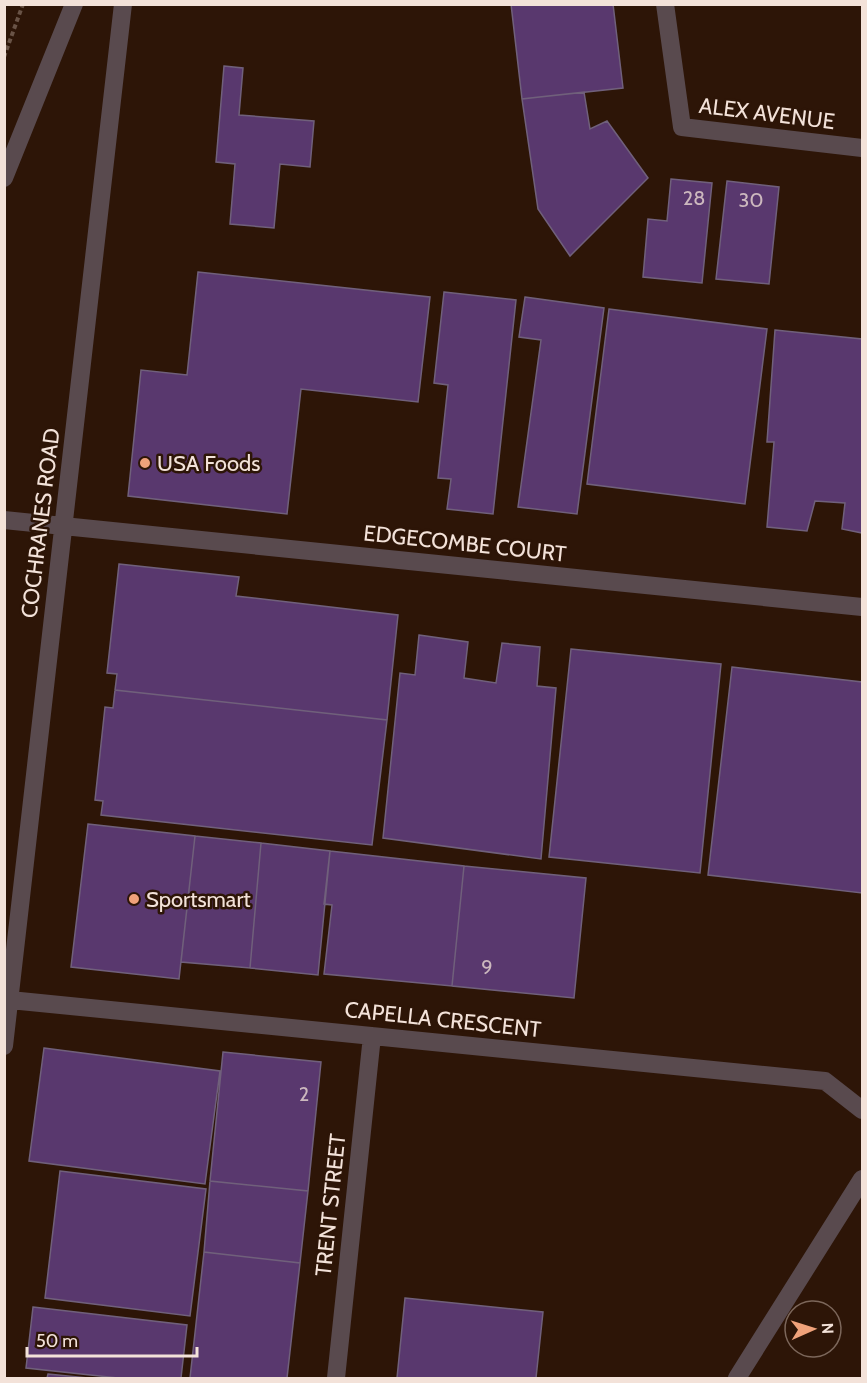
<svg xmlns="http://www.w3.org/2000/svg" width="867" height="1383" viewBox="0 0 867 1383" font-family="Cabin,sans-serif">
<rect width="100%" height="100%" fill="#2d1507"/>
<path fill="#59386e" stroke="#70607b" stroke-width="1.5" d="M511,4H613L623,88L522,99Z
M224,66L243,68L239,115L314,121L310,167L280,164L274,228L230,224L235,164L216,162Z
M584,92L590,129L607,121L648,178L570,256L538,209L522,99Z
M671,179L712,183L702,283L643,277L648,219L667,221Z
M727,181L779,187L769,284L716,279Z
M198,272L430,297L418,402L301,389L287,514L128,496L141,370L187,375Z
M444,292L516,300L493,514L447,509L451,479L438,478L448,385L434,383Z
M525,297L604,308L577,514L518,507L541,340L519,337Z
M609,309L767,329L745,504L587,484Z
M775,330L862,339V533L842,529L845,503L815,501L807,531L767,527L774,442H767Z
M119,564L239,577L236,596L398,615L387,720L115,690L117,674L107,673Z
M419,635L468,642L464,678L496,683L502,643L540,647L537,686L556,688L541,859L383,838L400,673L415,675Z
M571,649L721,664L700,873L549,857Z
M732,667L862,682V893L708,875Z
M115,690L387,720L372,845L101,815L103,801L95,800L105,707L113,708Z
M88,824L195,836L179,979L71,967Z
M195,836L261,843L250,968L181,962Z
M261,843L330,851L318,975L250,968Z
M330,851L464,866L452,986L324,974L332,905L324,904Z
M464,866L586,878L574,998L452,986Z
M44,1048L220,1071L205,1184L29,1161Z
M223,1052L321,1062L308,1191L210,1181Z
M60,1171L206,1189L190,1316L45,1298Z
M210,1181L308,1191L300,1263L204,1252Z
M204,1252L300,1263L287,1378H190Z
M405,1298L543,1312L536,1378H397Z
M33,1307L187,1325L181,1378H118L26,1368Z
M48,1374L88,1378H47Z"/>
<g fill="none" stroke-linecap="round" stroke-linejoin="round">
<path stroke="#695346" stroke-width="4" stroke-dasharray="4.5 3" stroke-linecap="butt" d="M4,57L23,4"/>
<path stroke="#594a4e" stroke-width="18" d="M665,4L682,127L862,148
M4,178L74,4
M4,520L862,607
M10,1000L825,1081L862,1110
M4,1046L123,4
M336,1378L372,1036
M737,1378L862,1179"/>
</g>
<g fill="#f0a27a" stroke="#2d1507" stroke-width="2">
<circle cx="145" cy="463" r="6"/>
<circle cx="134" cy="899" r="6"/>
</g>
<g text-anchor="middle" stroke-width="5" stroke-linejoin="round" paint-order="stroke">
<g font-size="20" fill="#ccb8be">
<text x="694" y="205">28</text>
<text x="751" y="207">30</text>
<text x="487" y="974">9</text>
<text x="304" y="1101">2</text>
</g>
<g font-size="22" fill="#f3e2d9" stroke="#2d1507">
<text transform="translate(767 113) rotate(7)" y="8">ALEX AVENUE</text>
<text transform="translate(40 523) rotate(-83)" y="8">COCHRANES ROAD</text>
<text transform="translate(465 543) rotate(6)" y="8">EDGECOMBE COURT</text>
<text transform="translate(443 1019) rotate(6)" y="8">CAPELLA CRESCENT</text>
<text transform="translate(330 1205) rotate(-84)" y="8">TRENT STREET</text>
</g>
<g font-size="22" fill="#f3e2d9" stroke="#2d1507" text-anchor="start">
<text x="157" y="471">USA Foods</text>
<text x="146" y="907">Sportsmart</text>
</g>
</g>
<rect width="867" height="1383" fill="none" stroke="#f3e2d9" stroke-width="12"/>
<g transform="translate(813 1329) rotate(87)"><circle r="28" fill="#2d1507" stroke="#7c675b" stroke-width="1.5"/>
<path d="M0-4.5L10 22L0 15L-10 22Z" fill="#f0a27a"/>
<text y="-9" font-size="16" font-weight="bold" text-anchor="middle" fill="#f3e2d9">N</text>
</g>
<path d="M27 1347v9h170v-9" fill="none" stroke="#f3e2d9" stroke-width="3"/>
<text x="36" y="1347" font-size="18" fill="#f3e2d9" stroke="#2d1507" stroke-width="4.5" paint-order="stroke">50 m</text>
</svg>
